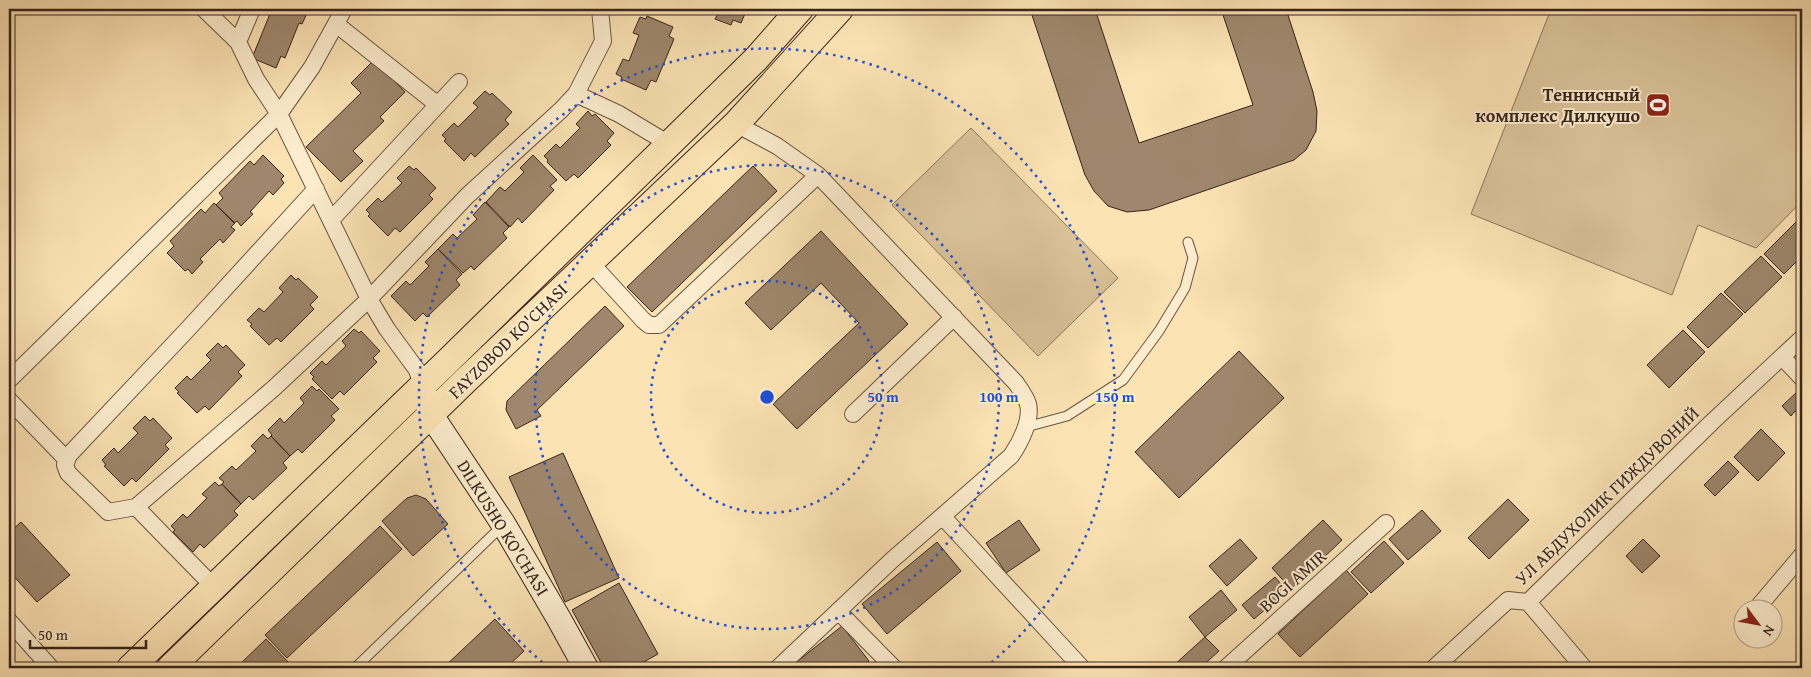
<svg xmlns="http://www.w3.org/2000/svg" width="1811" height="677" viewBox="0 0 1811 677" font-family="'Gentium Book Plus',serif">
<rect width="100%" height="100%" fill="#fce3b4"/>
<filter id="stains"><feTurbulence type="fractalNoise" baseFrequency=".004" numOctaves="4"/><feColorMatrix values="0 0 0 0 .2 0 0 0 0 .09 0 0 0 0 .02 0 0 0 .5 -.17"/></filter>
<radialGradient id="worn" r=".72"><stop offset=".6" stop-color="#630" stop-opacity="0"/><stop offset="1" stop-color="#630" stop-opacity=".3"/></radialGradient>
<path fill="#dbc39a" stroke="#8a745c" d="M1551,9H1802V201L1756,248L1698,225L1672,295L1471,214Z
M971,128L1118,278L1038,356L892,205Z"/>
<path fill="#9e876c" stroke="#38241d" d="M272,9H309L302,24L299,23L285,58L281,56L276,68L252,58Z
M720,9H747L741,23L733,20L731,25L715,19Z
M1030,9H1095L1139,143L1253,105L1221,9H1286L1313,92L1317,111L1316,131L1306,150L1294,160L1149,210L1127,212L1108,206L1094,191L1085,175Z
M647,16L673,27L669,36L674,39L656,82L651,80L646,90L621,79L622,77L616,74L623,59L629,61L639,35L633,33L640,17L646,19Z
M374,60L405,92L380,117L384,121L353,151L363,161L341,182L306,147L361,93L351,83Z
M485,91L490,95L492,93L512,112L505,120L509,124L475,157L471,153L464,161L444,141L446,139L442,135L454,123L458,127L478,107L473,103Z
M588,111L592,116L595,114L614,133L607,141L611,145L578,178L574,174L566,181L547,162L548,160L544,156L556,144L560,148L580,128L576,124Z
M263,155L284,176L281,179L284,183L273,195L269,191L250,212L253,214L241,226L237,221L234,223L216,205L223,198L219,193L250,161L254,165Z
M533,155L557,180L550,186L554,190L522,223L518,218L510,227L486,202L500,187L505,191L524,172L520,168Z
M409,166L414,170L416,168L436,188L429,195L433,199L400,232L395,228L388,236L368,216L370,214L366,210L378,198L382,202L402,183L397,178Z
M753,166L777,191L652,312L627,287Z
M485,202L509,227L503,233L507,238L474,270L471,266L463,273L438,249L453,234L457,238L477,219L473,215Z
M214,203L235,223L231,227L235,230L223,243L220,239L200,259L203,262L192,274L188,269L185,271L167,253L174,246L170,241L201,209L205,213Z
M1799,219L1802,222V256L1784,274L1764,254Z
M821,231L908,324L797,429L773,404L859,323L821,283L771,330L745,303Z
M438,249L462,274L456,280L460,285L427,317L423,313L415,321L391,296L406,281L410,285L429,266L425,262Z
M1761,256L1782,277L1745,313L1724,292Z
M291,275L296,280L298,278L318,297L310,305L314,309L281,342L277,338L269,345L250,326L252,324L247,320L259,308L264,312L283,292L279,288Z
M1721,293L1743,314L1708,348L1687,327Z
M605,306L624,326L537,410L541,416L516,429L506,410L507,401Z
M354,329L359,333L361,331L380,351L373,358L377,362L344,395L340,391L332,399L312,379L314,377L310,373L322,361L326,365L346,346L342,341Z
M1683,330L1705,352L1669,388L1647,365Z
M218,343L223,348L226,345L245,365L238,372L242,376L209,410L205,406L197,413L177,393L179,392L175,388L187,376L191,380L211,360L206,355Z
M1239,351L1284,398L1179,498L1135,452Z
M312,386L317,391L319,389L339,409L331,416L335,420L302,453L298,449L290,456L271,436L272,435L268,430L280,418L284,423L304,403L300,398Z
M1799,390L1802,394V418L1795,411L1791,416L1782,406Z
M145,416L150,421L153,418L172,438L165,445L169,449L136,482L132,478L124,486L104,466L106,465L102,460L114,448L118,453L138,433L133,428Z
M1761,429L1785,453L1758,481L1734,457Z
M263,434L268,439L271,436L290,456L283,463L287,468L253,500L249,496L241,504L222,484L224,482L219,478L232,466L236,470L256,451L251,446Z
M563,453L619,578L565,602L509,477Z
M1728,461L1739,472L1715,496L1704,485Z
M215,482L219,486L222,484L241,504L234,511L238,515L204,548L200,544L193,552L173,532L175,530L171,526L183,514L187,518L207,498L202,494Z
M416,495L426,499L448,524L413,556L382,521L407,498Z
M1508,499L1529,520L1489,559L1468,538Z
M1422,510L1441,531L1408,560L1389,539Z
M1019,520L1040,550L1006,573L986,543Z
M1323,520L1342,540L1291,589L1272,568Z
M21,522L70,575L37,602L9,571V533Z
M380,526L402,549L287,658L265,635Z
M1240,539L1257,558L1227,586L1209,566Z
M1643,539L1660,556L1642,573L1626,556Z
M1384,541L1404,563L1371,593L1351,572Z
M937,542L961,571L887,634L862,604Z
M1346,570L1368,594L1300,657L1278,634Z
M1275,577L1287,591L1254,619L1242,605Z
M619,583L658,654L633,668H604L572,610Z
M1221,590L1237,610L1205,637L1189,617Z
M495,619L524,651L506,668H443Z
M842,626L869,661L859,668H789Z
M1205,637L1219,651L1200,668H1175L1173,666Z
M266,639L294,668H236Z"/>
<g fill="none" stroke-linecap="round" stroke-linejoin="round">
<defs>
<path id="lane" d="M1026,427L1067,416L1123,380L1159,331L1185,288L1193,258L1188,242
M355,668L503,525"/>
<path id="street" d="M204,9L238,42L256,79L279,114L369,299L387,329L417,370L422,386
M336,24L438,105
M238,42L252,9
M576,94L619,114L669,144
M736,124L777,146L818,175L1016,383C1020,389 1026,397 1028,404C1032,420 1020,443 1011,456L892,560L778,668
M316,189L187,330L69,455L65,465L68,473L108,512L136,507L274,388L369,299L467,196L561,110L576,94L603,41L600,9
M331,220L459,82
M590,262L643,320L649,325H659L818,175
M1782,357L1802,378
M9,380L279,114L312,67L344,9
M9,400L67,460
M853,414L954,317
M136,507L213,586
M943,517L1082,668
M1528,602L1584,668
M1758,607L1802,555
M838,611L894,668
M9,621L51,668
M1226,668L1386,523
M1434,668L1508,600L1528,602L1711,423L1802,338"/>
<path id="secondary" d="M422,386L431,415L504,525L559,619L586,668"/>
<path id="primary" d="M130,668L450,359L756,59L800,9
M170,668L465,381L736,124L840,9"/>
</defs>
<use href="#lane" stroke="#695443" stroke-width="11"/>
<use href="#street" stroke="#695443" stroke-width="18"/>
<use href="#secondary" stroke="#38241d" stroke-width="26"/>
<use href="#primary" stroke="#38241d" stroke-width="28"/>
<use href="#lane" stroke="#fdedce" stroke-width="9"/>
<use href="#street" stroke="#fdedce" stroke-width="16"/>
<use href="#secondary" stroke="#fdedce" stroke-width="24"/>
<use href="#primary" stroke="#fce3b4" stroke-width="26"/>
</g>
<g fill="none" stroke="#1d4ed8" stroke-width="2.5" stroke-dasharray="2.5 5">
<circle cx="767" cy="397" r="116"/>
<circle cx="767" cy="397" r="232"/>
<path d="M548 667A348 348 0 1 1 986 667"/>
</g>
<defs>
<symbol id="stadium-square" viewBox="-11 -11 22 22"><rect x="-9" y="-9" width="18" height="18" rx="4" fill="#8f2418" stroke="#fdedce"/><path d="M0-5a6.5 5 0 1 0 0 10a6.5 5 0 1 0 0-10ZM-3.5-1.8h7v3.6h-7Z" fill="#fff"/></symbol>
</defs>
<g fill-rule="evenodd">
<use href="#stadium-square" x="1644" y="91" width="28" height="28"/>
</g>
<g text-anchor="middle" stroke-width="4" stroke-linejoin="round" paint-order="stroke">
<g font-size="18" font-weight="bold" fill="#38241d" stroke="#fdedce" text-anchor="end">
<text x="1640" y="101">Теннисный<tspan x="1640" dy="21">комплекс Дилкушо</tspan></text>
</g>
<g font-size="18" fill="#38241d" stroke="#fdedce">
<text transform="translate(508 341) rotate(-44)" y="6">FAYZOBOD KO'CHASI</text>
<text transform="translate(1607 496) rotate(-44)" y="6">УЛ АБДУХОЛИК ГИЖДУВОНИЙ</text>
<text transform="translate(503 528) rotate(58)" y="6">DILKUSHO KO'CHASI</text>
<text transform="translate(1293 581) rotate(-42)" y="6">BOGI AMIR</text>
</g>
</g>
<circle cx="767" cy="397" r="8" fill="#1d4ed8" stroke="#fdedce" stroke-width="2.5"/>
<g font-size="15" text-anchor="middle" font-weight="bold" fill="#1d4ed8" stroke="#fdedce" stroke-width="4" stroke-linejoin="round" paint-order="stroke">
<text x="883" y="402">50 m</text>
<text x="999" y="402">100 m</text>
<text x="1115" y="402">150 m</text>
</g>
<rect width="1811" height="677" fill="none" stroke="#fce3b4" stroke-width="30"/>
<rect x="10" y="10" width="1791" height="657" fill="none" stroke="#38241d" stroke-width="2.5"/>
<rect x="15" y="15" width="1781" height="647" fill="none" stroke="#38241d"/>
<g transform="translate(1758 624) rotate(122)"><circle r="24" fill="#fdedce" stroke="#ae9d87"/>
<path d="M0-4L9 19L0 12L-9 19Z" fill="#8f2418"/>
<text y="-8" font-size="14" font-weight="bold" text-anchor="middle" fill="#38241d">N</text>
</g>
<path d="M30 640v8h116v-8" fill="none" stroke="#38241d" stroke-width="2.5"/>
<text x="38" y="640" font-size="15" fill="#38241d" stroke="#fdedce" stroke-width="4" paint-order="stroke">50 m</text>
<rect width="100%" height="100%" filter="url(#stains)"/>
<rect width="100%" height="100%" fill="url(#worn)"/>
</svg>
